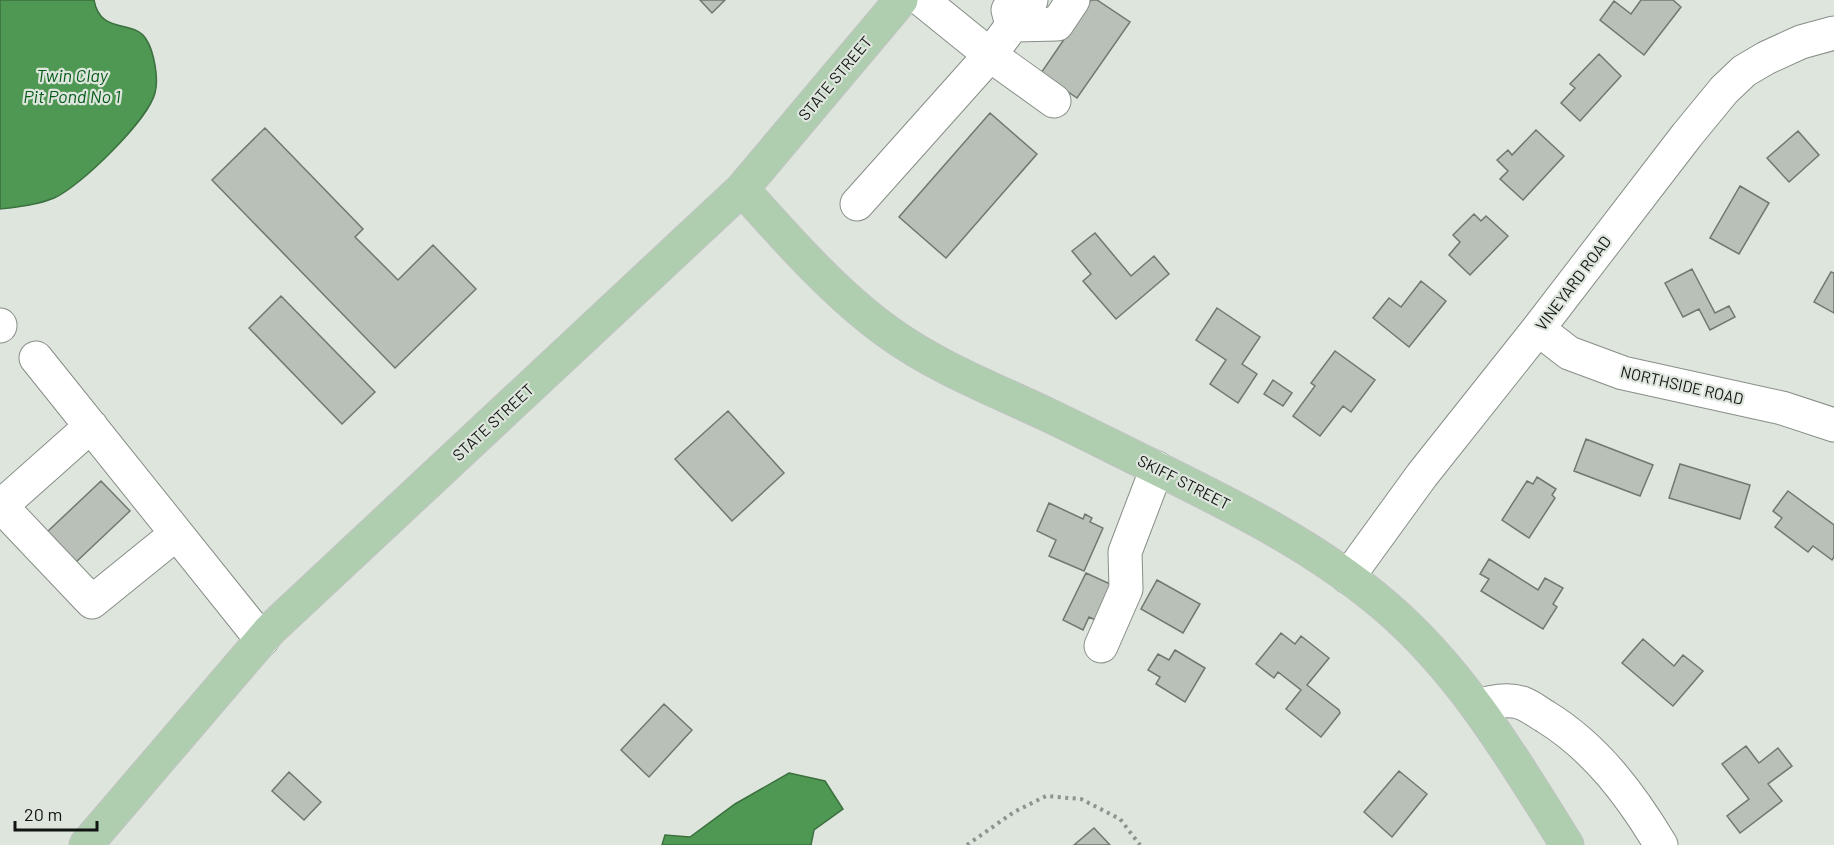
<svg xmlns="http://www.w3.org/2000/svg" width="1834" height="845" viewBox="0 0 1834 845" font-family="Barlow,sans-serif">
<rect width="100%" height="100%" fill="#dde5dd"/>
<path fill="#4e9853" stroke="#3c703f" stroke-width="1.5" d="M0,0H94C100,35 134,19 146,39C154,51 159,79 155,93C148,120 80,187 54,198C37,205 18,207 0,209Z
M789,773L825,781L843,809L814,830L811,845H662L665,835L690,837L735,804Z"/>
<path fill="#b8c0b8" stroke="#707870" stroke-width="1.5" d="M700,0H725L712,13Z
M1091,0H1097L1130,22L1077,98L1041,73Z
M1641,0H1673L1681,7L1644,55L1600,20L1614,1L1631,14Z
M1599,54L1621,76L1580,121L1561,103L1575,88L1570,84Z
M990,113L1037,154L946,258L899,217Z
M265,128L363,229L355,237L398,280L433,245L476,289L395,368L212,180Z
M1536,130L1564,156L1523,200L1500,179L1508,171L1497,160L1508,150L1512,155Z
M1798,131L1819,155L1789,182L1767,158Z
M1740,186L1769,203L1739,254L1710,238Z
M1474,214L1481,221L1486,216L1508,236L1470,275L1449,255L1460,242L1453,235Z
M1095,233L1131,276L1154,256L1169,274L1116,319L1083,281L1091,274L1072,251Z
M1692,269L1715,313L1729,306L1735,317L1710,330L1699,309L1683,317L1665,283Z
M1831,272L1834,273V313L1814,302Z
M1421,281L1446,301L1409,347L1373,318L1389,298L1401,307Z
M281,296L375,392L342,424L249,328Z
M1217,308L1260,337L1242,364L1257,374L1238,403L1210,384L1226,360L1196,340Z
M1335,351L1375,380L1351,412L1343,406L1320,436L1293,416L1315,386L1311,383Z
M1273,380L1292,393L1283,406L1264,394Z
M728,411L784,473L732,521L675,459Z
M1586,439L1653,465L1640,496L1574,471Z
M1680,464L1750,485L1740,519L1669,498Z
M1537,477L1556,489L1552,495L1555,498L1529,538L1502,520L1527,481L1533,484Z
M101,481L130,511L75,563L46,533Z
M1788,491L1834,525V557L1832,560L1813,546L1808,552L1775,527L1782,518L1773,511Z
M1049,503L1083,519L1085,514L1092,518L1090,522L1103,528L1084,571L1049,556L1056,540L1037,531Z
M1489,559L1538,590L1545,578L1563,588L1553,604L1557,607L1543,629L1481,591L1489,579L1480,574Z
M1086,573L1119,588L1102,623L1089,617L1083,630L1063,620Z
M1157,580L1200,604L1183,633L1141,609Z
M1281,633L1295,644L1301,636L1329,658L1307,685L1339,710L1340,713L1321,737L1286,709L1301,690L1278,672L1274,678L1256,664Z
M1643,639L1674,666L1683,655L1703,671L1673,706L1622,663Z
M1175,650L1205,668L1185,702L1156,684L1160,677L1148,670L1158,654L1169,660Z
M664,704L692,730L649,777L621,750Z
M1746,746L1759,763L1778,748L1792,766L1768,784L1782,801L1740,833L1727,816L1749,799L1722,764Z
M1399,771L1427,794L1392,837L1364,812Z
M289,772L321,802L304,820L272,791Z
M1094,828L1110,845H1074Z"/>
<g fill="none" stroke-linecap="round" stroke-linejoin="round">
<defs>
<path id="minor" d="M1031,0L990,55L1054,101
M1008,10L1012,25L1057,24L1073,0
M857,204L990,55L922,0
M0,325V326
M1538,329L1569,353L1623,373L1782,408L1834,425
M36,358L262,640
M91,426L1,506L92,602L176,534
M1348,577L1422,475L1538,329L1687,135L1724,90L1744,71L1766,58L1801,42L1834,33
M1101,646L1126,589L1125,552L1157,468
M1477,706C1492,702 1507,698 1522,703C1530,706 1539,713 1546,717C1596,748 1631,795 1661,845"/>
<path id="major" d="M742,189C785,237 836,295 888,332C936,367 993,389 1046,414C1084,432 1121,451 1158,469C1237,508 1317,548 1384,605C1462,671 1514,760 1567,845
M86,845L270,630L742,189L901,0"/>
</defs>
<use href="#minor" stroke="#878e87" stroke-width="35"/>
<use href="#major" stroke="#c1c2c1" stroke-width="35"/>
<path stroke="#8d938d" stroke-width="4" stroke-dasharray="3 4.5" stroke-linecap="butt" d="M967,845L1014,812L1046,796L1081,799L1120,819L1140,845"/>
<use href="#minor" stroke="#fff" stroke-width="33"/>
<use href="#major" stroke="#afceb0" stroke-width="33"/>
</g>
<g text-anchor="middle" stroke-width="4.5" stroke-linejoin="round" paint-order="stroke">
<g font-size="16" fill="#111411" stroke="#dde5dd">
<text transform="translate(835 78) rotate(-50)" y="6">STATE STREET</text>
<text transform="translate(1573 283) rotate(-53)" y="6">VINEYARD ROAD</text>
<text transform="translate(1682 385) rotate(13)" y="6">NORTHSIDE ROAD</text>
<text transform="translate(493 422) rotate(-43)" y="6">STATE STREET</text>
<text transform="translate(1184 482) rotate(27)" y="6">SKIFF STREET</text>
</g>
<g font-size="18" font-style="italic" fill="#055b18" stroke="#dde5dd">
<text x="72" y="82">Twin Clay<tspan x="72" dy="21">Pit Pond No 1</tspan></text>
</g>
</g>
<path d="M15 821v9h82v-9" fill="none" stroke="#111411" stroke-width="3"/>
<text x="24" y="821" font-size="18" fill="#111411" stroke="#dde5dd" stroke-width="4.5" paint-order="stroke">20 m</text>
</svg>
